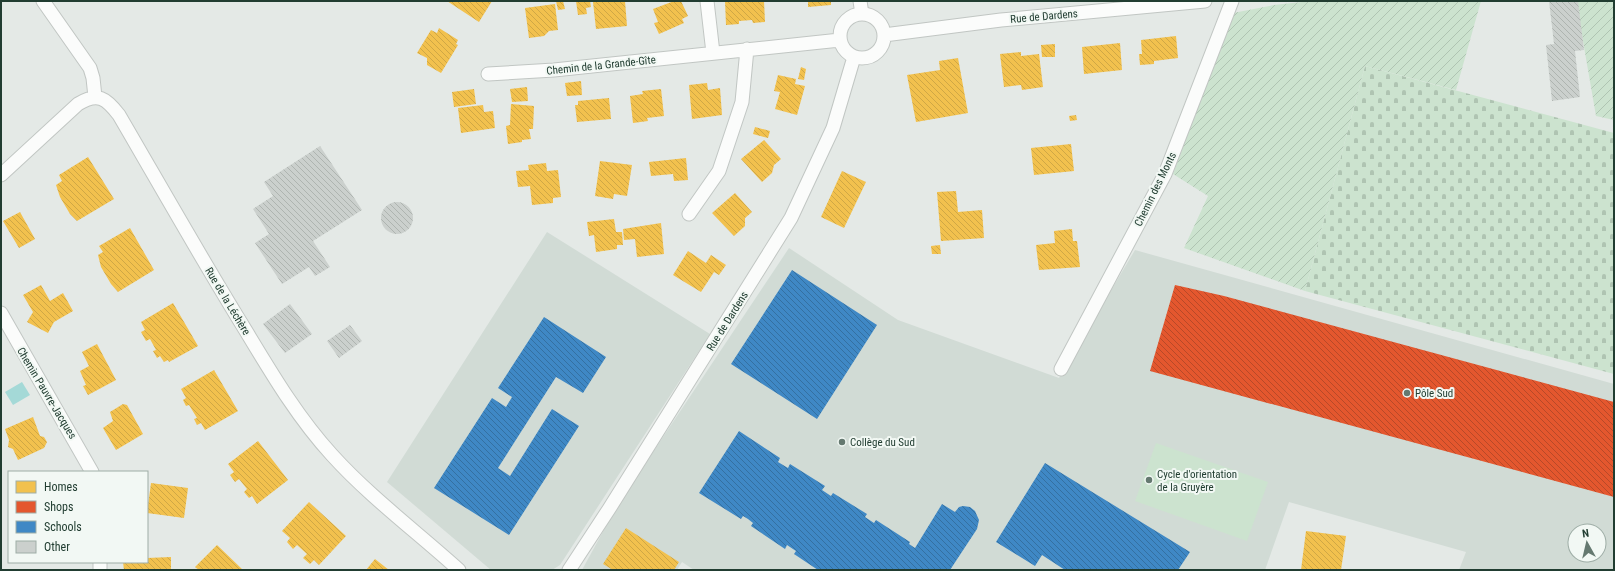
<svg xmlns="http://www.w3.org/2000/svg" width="1615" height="571" viewBox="0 0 1615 571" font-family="'Roboto Condensed',sans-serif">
<defs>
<pattern id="cemetery-stones" width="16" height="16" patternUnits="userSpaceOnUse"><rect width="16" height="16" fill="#cce3cf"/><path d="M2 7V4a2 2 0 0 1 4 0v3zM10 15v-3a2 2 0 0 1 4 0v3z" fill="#afc4b2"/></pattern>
<pattern id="garden-furrows" width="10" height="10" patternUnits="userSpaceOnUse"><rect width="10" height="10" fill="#cce3cf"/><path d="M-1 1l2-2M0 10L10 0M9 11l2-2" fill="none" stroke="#afc4b2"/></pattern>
<pattern id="homes-back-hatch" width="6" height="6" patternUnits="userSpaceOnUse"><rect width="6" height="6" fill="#f2c14e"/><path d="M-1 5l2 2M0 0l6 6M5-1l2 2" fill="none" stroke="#cfa745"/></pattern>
<pattern id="shops-back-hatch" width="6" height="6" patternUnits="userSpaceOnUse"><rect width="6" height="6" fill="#e4572e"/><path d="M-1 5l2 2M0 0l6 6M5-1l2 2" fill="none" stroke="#b84928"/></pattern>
<pattern id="schools-back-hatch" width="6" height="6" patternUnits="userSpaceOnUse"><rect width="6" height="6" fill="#3f88c5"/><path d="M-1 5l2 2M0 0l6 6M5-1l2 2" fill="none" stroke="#3470a1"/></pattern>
<pattern id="building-back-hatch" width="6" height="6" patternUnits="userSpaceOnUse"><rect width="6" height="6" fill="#cbd0cd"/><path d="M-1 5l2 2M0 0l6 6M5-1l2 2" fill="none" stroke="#aeb4b0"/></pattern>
</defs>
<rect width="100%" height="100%" fill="#e4e9e6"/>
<path fill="#d1dbd5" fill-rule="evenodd" d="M547,232L710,334L560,565L552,570H491L387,482Z
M789,248L898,320L1059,378L1135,250L1614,384V570H1459L1466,552L1289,502L1265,570H694L682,562L677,570H582L617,506ZM1575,531H1599V555H1575Z"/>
<path fill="#cce3cf" d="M1156,443L1268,482L1247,541L1135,501Z"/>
<path fill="url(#cemetery-stones)" d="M1365,66L1614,133V374L1305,291Z"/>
<path fill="url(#garden-furrows)" d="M1311,1H1481L1456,90L1365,66L1305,291L1184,248L1208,196L1173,174L1233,13L1274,5Z
M1576,1H1614V120L1596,116Z"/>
<path fill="#a4d9d7" d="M22,382L30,395L13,405L5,392Z"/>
<path fill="url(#homes-back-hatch)" d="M447,1H492L479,22Z
M556,1H563L565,9L558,10Z
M576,1H590L591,7L586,8L587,14L578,15Z
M625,1L627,26L596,29L593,2Z
M674,1H681L688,16L682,19L684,23L659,34L654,23L658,22L653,9Z
M725,1H764L765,22L753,23L752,20L739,21V24L726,25Z
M808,1H831V5L808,7Z
M555,4L558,30L549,31L544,36L529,38L525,8Z
M439,28L458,40L456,44L458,45L441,73L427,65V58L417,53L431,30L437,33Z
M1176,36L1178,58L1154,61V64L1140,65L1139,54H1142L1141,40Z
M1120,43L1122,70L1084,74L1082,47Z
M1055,44V57H1042L1041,45Z
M1021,52V56L1039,54L1043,87L1022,90L1021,85L1004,87L1000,54Z
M958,58L968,113L916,122L907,75L940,70L939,61Z
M801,67L806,69L804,80L798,79Z
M778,75L796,79L795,84L805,86L797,115L775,109L780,92L774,91Z
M581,81L582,95L567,96L565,83Z
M707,83L708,90L720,88L722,115L692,119L689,85Z
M527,87L528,101L512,102L510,89Z
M474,89L476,104L454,107L452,92Z
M661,89L664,116L647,118L648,121L633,123L630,96L643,94L642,91Z
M609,98L611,119L577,122L575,105H578V101Z
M511,104L534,106L533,129H529L531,139L522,140V142L508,144L506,126L510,125Z
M483,105L484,112L493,111L495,128L461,133L458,108Z
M1076,115L1077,120L1070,121L1069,116Z
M755,127L770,131L768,138L753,134Z
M764,140L781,159L774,165L772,173L762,182L741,159Z
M1071,144L1074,171L1034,175L1031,148Z
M88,157L114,199L77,221L70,214L60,197L56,185L62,181L59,175Z
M686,158L688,180L674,181L673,174L651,176L649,162Z
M600,161L632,165L627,196L614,194L613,199L595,196Z
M546,163L547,171L558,170L561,197L553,198V203L532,205L530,186L518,187L516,171L529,170L528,165Z
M842,171L866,182L844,228L821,217Z
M956,191L958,212L982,210L984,238L941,241L937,192Z
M735,193L752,212L745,218V226L734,236L712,213Z
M20,212L35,239L19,248L3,221Z
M614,219L616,232H622L623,245H617V249L596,252L594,235L589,236L587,222Z
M661,223L664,254L637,257L635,239L624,240L623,229Z
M130,228L154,270L118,292L111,284L101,267L98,255L103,252L99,246Z
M1072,229L1073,241H1077L1080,267L1039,270L1036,245L1055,243L1054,231Z
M940,245L941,254H932L931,246Z
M688,251L706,263L711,255L726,265L719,275L714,272L701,292L673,275Z
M41,285L50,301L63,293L73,311L54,322L48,333L27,322L33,312L23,295Z
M173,303L198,346L169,362L168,360L164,362L160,356L157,358L153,351L156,350L150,339L146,341L141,332L145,330L141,322Z
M97,344L116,380L88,395L83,386L86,385L80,371L89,366L82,352Z
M214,370L238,411L205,430L201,423L197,425L194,419L197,418L189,405L186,406L183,400L186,398L181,389Z
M123,404L127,405L143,434L116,450L103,428L113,421L110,412Z
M33,417L40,436L44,437L47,442L44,448L18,460L13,449L8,447L9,440L5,429Z
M258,441L288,480L257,504L252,496L249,498L244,492L247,489L239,479L235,482L230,475L234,472L228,464Z
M151,483L188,488L184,518L147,513Z
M309,502L346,536L319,565L314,560L310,564L303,558L307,554L297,545L293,549L287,542L290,538L282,531Z
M626,528L679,562L674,570H613L603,564Z
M1306,531L1346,536L1341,570H1301Z
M217,545L243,570H199L195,567Z
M171,557V570H124L123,562H147V558Z
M375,559L389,570H366Z"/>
<path fill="url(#shops-back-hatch)" d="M1175,285L1224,296L1614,402V497L1150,371Z"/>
<path fill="url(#schools-back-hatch)" d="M792,270L877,325L817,419L731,364Z
M544,317L606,357L583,393L556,377L498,468L510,476L552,409L579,426L509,535L434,488L492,398L506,407L512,397L498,388Z
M739,431L780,458L778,462L788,468L790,464L825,486L822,490L831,496L833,493L867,514L865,517L874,523L876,520L910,542L909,544L915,548L942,504L955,512L959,507L963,506L970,507L975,511L979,520L977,529L950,570H818L794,554L796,551L787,545L785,549L751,526L753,523L748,519L743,516L741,519L699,493Z
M1045,463L1190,552L1178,570H1065L1042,555L1035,566L996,542Z"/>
<path fill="url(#building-back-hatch)" d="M1549,1H1578L1584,50L1575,51L1580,97L1552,101L1546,45L1554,44Z
M320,146L362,210L313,241L330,267L315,276L309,267L282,284L255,243L269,234L253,209L273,196L264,182Z
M381 218a16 16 0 1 1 32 0a16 16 0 1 1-32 0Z
M290,304L312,334L285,353L263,324Z
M350,325L362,341L339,358L327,341Z"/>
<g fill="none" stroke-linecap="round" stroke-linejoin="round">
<defs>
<path id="minor" d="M43,1L90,68L93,78L95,97
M707,1L713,53
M860,1L862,14
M840 36a22 22 0 1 1 44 0a22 22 0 1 1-44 0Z
M884,35L1001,20L1205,1
M488,74L554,70L840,40
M1,175L78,104C98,92 106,98 119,115C161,187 202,260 246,331C272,374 298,418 332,455C370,497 417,532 459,570
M689,214L719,171L742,102L747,49
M1,313L92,472
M1061,369L1165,174L1232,1
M100,562V570
M569,570L609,509L791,218L833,128L854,57"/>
</defs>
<use href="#minor" stroke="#c1c6c3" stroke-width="15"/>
<use href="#minor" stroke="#fbfcfb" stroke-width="13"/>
</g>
<g fill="#657970" stroke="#f2f8f4" stroke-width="1.5">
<circle cx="1407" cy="393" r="4"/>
<circle cx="842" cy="442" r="4"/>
<circle cx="1149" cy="480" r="4"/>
</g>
<g text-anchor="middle" stroke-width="4" stroke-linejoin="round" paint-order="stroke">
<g font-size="11" fill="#213d31" stroke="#f2f8f4">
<text transform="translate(1044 16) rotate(-5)" y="4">Rue de Dardens</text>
<text transform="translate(601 65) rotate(-6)" y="4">Chemin de la Grande-Gîte</text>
<text transform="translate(1155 189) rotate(-64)" y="4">Chemin des Monts</text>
<text transform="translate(228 301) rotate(59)" y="4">Rue de la Léchère</text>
<text transform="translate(727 321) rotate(-58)" y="4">Rue de Dardens</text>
<text transform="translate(47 393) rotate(59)" y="4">Chemin Pauvre-Jacques</text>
</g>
<g font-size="11" fill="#213d31" stroke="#f2f8f4" text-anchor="start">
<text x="1415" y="397">Pôle Sud</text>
<text x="850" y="446">Collège du Sud</text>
<text x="1157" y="478">Cycle d'orientation<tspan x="1157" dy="13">de la Gruyère</tspan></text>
</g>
</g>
<rect width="1615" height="571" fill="none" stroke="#213d31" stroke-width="4"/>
<rect x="8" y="471" width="140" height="92" fill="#f2f8f4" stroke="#9eada6"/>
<rect x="16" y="481" width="20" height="12" fill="#f2c14e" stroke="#9eada6"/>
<text x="44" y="491" font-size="12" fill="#213d31">Homes</text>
<rect x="16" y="501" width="20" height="12" fill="#e4572e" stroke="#9eada6"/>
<text x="44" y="511" font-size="12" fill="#213d31">Shops</text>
<rect x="16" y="521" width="20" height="12" fill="#3f88c5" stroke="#9eada6"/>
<text x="44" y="531" font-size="12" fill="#213d31">Schools</text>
<rect x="16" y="541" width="20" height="12" fill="#cbd0cd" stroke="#9eada6"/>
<text x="44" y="551" font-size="12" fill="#213d31">Other</text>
<g transform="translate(1587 543) rotate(352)"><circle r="19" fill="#f2f8f4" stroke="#9eada6"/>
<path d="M0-3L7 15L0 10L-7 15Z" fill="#657970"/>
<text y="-6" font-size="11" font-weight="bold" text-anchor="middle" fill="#213d31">N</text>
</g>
</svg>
